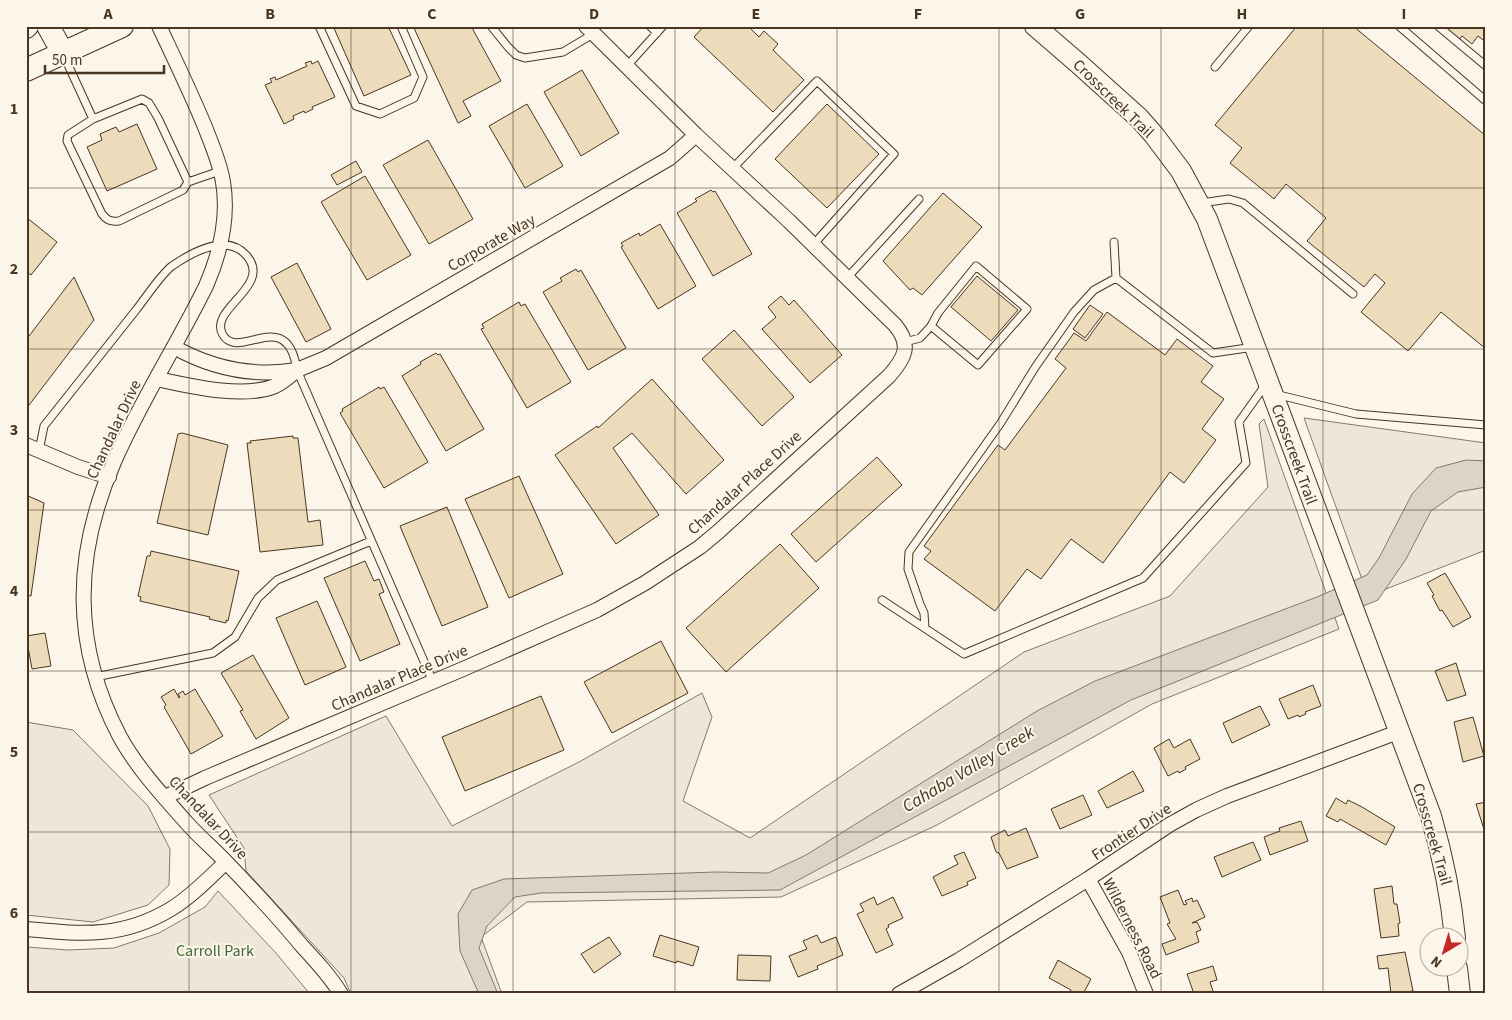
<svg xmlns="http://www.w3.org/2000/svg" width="1512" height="1020" viewBox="0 0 1512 1020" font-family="'Source Sans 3',sans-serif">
<rect width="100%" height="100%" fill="#fbf6e9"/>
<path fill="#ede6d9" stroke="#887966" d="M1304,418L1486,443V550L1368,596Z
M1264,419L1339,629L1152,704L937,825L781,897L527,902L481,937L502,994H351L344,978L246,871L244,848L209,795L386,716L452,826L579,762L702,693L712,717L683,801L750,838L1024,652L1170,596L1268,487L1259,424Z
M26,722L73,730L148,806L170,849L169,885L148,905L93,922L26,915Z
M218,891L275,952L310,994H26V947L68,950L114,948L159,933L205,907Z"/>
<path fill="#dcd4c6" stroke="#887966" d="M1466,460L1486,461V487L1458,492L1431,511L1406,559L1378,600L1131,700L780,890L541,893L515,897L487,926L479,948L498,994H479L460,951L458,914L472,890L504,879L716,872L768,873L806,855L1037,711L1095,681L1317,597L1367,575L1379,558L1412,494L1436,468Z"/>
<path fill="#ecdcbc" stroke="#4a3520" d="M333,26H388L411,75L364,96Z
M413,26H471L501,81L463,101L471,116L458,123Z
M704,26H748L759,37L764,31L778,44L773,50L804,80L773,112L694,37Z
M1297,26H1353L1486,136V349L1441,312L1408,351L1361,312L1385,283L1375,274L1364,287L1307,241L1326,218L1286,184L1274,199L1230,163L1242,148L1215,125Z
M1450,26H1486V42L1478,36L1472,44L1462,36L1459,40L1448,30Z
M311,61L312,64L318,61L335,97L312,107L313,109L305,113L304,111L293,116L294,119L284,124L265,85L272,82L270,79L275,77L276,80L307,66L305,63Z
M582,70L619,133L581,156L544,92Z
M527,104L563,166L525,188L489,126Z
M827,104L879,154L827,208L775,159Z
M137,124L157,169L107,191L87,147L102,140L100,134L116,127L119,132Z
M428,140L473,219L429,244L383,165Z
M356,161L362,172L337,185L331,175Z
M365,176L411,255L367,280L321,202Z
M711,190L713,192L715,191L752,254L713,276L677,213L697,201L695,199Z
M943,193L982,227L922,295L913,288L910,290L883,261Z
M26,217L57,242L31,275L26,271Z
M660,224L696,286L658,309L621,247L623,246L621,243L639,233L640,236Z
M297,263L331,329L306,342L271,277Z
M576,269L578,272L581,270L626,348L588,370L543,292L562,281L560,278Z
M977,276L1018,310L991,341L951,307Z
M74,277L94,320L26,409V340Z
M781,296L789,305L794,300L842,355L810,383L762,329L776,317L768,307Z
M519,302L521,306L525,304L571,382L527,408L481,329L484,328L482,324Z
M1090,305L1103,314L1085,338L1073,329Z
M1107,312L1165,355L1177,339L1213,366L1201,382L1224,399L1202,429L1216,440L1184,483L1170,472L1103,563L1071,539L1041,579L1027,569L995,611L924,559L931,551L924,546L998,445L1005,450L1066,368L1055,359L1074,333L1086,341Z
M734,330L794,397L762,426L702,359Z
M436,353L438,355L440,354L484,429L446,451L402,376L421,364L420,362Z
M652,379L724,460L686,494L632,433L613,448L659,515L616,544L555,455L597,426L598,428Z
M379,387L380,389L384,387L428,462L384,488L340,413L343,411L342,409Z
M182,433L228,445L208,535L157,523L178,434Z
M293,436V438H298L308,522L320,520L323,545L260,552L247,443H251L250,441Z
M877,457L902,485L816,562L791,534Z
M519,476L563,574L509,598L465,499Z
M26,495L44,503L31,596L26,595Z
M447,507L488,607L442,626L400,526Z
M780,544L819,588L726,672L686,628Z
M151,551L239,571L228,621L226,620V623L209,619L210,617L140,601L141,597L138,596L147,556H150Z
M365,561L374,581L379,579L384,592L379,594L400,644L360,661L324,578Z
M1445,573L1471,617L1453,627L1442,610L1440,611L1432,596L1434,595L1427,583Z
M317,601L346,667L305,685L276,618Z
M45,633L51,666L32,669L26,636Z
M661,641L688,693L612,733L584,682Z
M253,655L289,718L256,739L240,711L243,710L221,673Z
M1456,663L1466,695L1447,701L1435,671Z
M1313,685L1321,706L1305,712L1306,714L1299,717L1298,715L1288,719L1279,699Z
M174,689L179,698L180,697L178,694L183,691L185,695L195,689L223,736L191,754L164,707L166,705L161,697Z
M541,696L564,750L465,791L442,737Z
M1260,706L1270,725L1232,743L1223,723Z
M1473,717L1484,756L1463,762L1454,722Z
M1169,739L1174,748L1190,739L1200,759L1185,767L1186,769L1179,773L1178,771L1168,776L1154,748Z
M1133,771L1144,791L1107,808L1098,791Z
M1083,795L1092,815L1060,829L1051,809Z
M1336,798L1346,804L1348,800L1362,807L1395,827L1386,845L1340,819L1338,822L1326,816Z
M1486,802V836L1476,804Z
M1301,821L1308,841L1270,855L1264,837L1280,831L1279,828Z
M1026,828L1038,857L1007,869L999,853L996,852L991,837L1005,830L1008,836Z
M1253,842L1261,860L1222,877L1214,857Z
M964,852L976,878L967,882L968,885L942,896L933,877L958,864L954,856Z
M1392,886L1394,904H1397L1400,923L1398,924L1399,936L1381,938L1374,889Z
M1178,890L1184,905L1187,904L1185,901L1192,898L1193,902L1197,900L1205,917L1192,923L1197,922L1201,930L1196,932L1199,942L1166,955L1162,944L1176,939L1167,924L1170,923L1160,897Z
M874,897L877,905L893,897L903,918L888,925L889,927L886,929L893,945L876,953L857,914L864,911L860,904Z
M660,935L699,947L693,966L677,961L676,963L653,956Z
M817,935L821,943L836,937L843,955L817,966L818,969L798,977L789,956L807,949L803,941Z
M609,937L621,954L594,973L581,954Z
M1405,952L1413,991L1391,994L1388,968L1379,969L1377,956Z
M738,955L771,956L770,981L737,980Z
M1058,960L1091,979L1083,994H1069L1071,990L1049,978Z
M1213,966L1217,980L1210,982L1214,994H1194L1187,974Z"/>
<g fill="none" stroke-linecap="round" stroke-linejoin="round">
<defs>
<path id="lane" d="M319,26L356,106L380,114L414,98L423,77L401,26
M491,26L508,47L516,55L525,58L563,52L593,34
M650,26L657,33
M1399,26L1486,101
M1438,26L1486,66
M64,56L93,119L142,99L149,103L158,118L188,182L183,190L119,221C110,222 107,220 102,214L67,141L68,135L93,119
M626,67L663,26
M1215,67L1249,26
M732,169L817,81L894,154L813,245
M188,182L220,171
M1201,203L1229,199L1243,203L1353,294
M1114,242L1116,278L1213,353L1254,347
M847,278L919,199
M905,342L920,338L931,326L978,365L1027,309L976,266L938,313L931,326
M1275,394L1356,414L1486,425
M39,451L44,426C74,388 105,349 136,310C145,299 161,274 172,266C191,253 227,232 247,256C273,287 207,309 223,335C239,362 287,304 297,370L433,682
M882,600L964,654L1143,578L1246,463L1239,422L1266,384
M925,628L924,613L920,604L908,569L909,552L1000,424L1036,366L1074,312L1094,290L1116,278
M95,677L213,653L235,637L258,598L277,580L371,541"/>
<path id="street" d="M159,26C175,60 191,93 205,127C212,145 220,163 223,182C229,218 220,254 206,286C177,345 140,402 114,462C73,556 72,646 120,737C137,768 163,796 186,822C199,837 214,849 227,863C253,890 278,917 302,946C316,961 330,976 341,994
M297,370L326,358L670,158L696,135
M157,379C190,386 243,399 275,386C284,382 290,376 297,370C253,377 213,369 174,347
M26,445L78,467L109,477
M165,797L205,778L463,669L597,610L645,583L700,547L718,532L889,376C905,358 912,345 895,325L789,221L696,135L586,26
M1088,879L1129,952L1146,994
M26,929C81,934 121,939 171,909C191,897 209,878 226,862
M899,994L959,960L1088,879L1169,825L1196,810L1227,796L1398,732"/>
<path id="secondary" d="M1035,26L1079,64L1139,118L1154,135L1181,171L1207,219L1431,816C1443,857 1451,896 1455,938
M1457,968L1460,994"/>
<path id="primary" d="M48,26L63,53
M26,27L27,26
M26,70L122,26"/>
</defs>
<use href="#lane" stroke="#4a3520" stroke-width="9"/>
<use href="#street" stroke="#4a3520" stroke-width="16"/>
<use href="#secondary" stroke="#4a3520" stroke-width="22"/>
<use href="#primary" stroke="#4a3520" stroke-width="24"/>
<use href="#lane" stroke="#fbf6e9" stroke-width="7"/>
<use href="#street" stroke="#fbf6e9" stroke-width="14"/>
<use href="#secondary" stroke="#fbf6e9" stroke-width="20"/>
<use href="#primary" stroke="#fbf6e9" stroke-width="22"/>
</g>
<path fill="none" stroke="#4a3520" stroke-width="1" stroke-opacity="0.55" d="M189,26V994M351,26V994M513,26V994M675,26V994M837,26V994M999,26V994M1161,26V994M1323,26V994M26,188H1486M26,349H1486M26,510H1486M26,671H1486M26,832H1486"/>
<g text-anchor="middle" stroke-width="4" stroke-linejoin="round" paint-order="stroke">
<g font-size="16" fill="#4a3520" stroke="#fbf6e9">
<text transform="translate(1114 98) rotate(44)" y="6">Crosscreek Trail</text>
<text transform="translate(491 242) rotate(-30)" y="6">Corporate Way</text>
<text transform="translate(113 429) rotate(-65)" y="6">Chandalar Drive</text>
<text transform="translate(1295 454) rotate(70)" y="6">Crosscreek Trail</text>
<text transform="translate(744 482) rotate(-42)" y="6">Chandalar Place Drive</text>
<text transform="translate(399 677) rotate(-23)" y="6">Chandalar Place Drive</text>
<text transform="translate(209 817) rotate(47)" y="6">Chandalar Drive</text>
<text transform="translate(1131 831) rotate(-33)" y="6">Frontier Drive</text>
<text transform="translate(1433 834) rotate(74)" y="6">Crosscreek Trail</text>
<text transform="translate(1133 928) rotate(63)" y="6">Wilderness Road</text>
</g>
<g font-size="16" fill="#436837" stroke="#fbf6e9">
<text x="215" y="956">Carroll Park</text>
</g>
<g font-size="18" font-style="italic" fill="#4a3520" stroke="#fbf6e9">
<text transform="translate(968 769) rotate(-31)" y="6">Cahaba Valley Creek</text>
</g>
</g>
<rect width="1512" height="1020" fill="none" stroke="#fbf6e9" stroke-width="55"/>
<g transform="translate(1444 952) rotate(218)"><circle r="24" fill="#fbf6e9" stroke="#b4a999"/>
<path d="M0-4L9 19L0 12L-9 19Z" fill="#c62828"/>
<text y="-8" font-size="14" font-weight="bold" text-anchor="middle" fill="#4a3520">N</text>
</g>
<path d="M45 65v8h119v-8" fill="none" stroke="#4a3520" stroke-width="2.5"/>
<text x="52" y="65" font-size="15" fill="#4a3520" stroke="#fbf6e9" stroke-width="4" paint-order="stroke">50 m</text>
<rect x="28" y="28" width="1456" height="964" fill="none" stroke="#4a3520" stroke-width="2"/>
<g font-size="16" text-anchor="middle" font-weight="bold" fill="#4a3520">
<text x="108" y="19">A</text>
<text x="270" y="19">B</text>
<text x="432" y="19">C</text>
<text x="594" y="19">D</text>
<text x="756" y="19">E</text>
<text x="918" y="19">F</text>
<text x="1080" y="19">G</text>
<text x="1242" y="19">H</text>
<text x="1404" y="19">I</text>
<text x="14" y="114">1</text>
<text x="14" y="274">2</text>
<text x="14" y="435">3</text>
<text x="14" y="596">4</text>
<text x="14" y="757">5</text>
<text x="14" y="918">6</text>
</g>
</svg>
